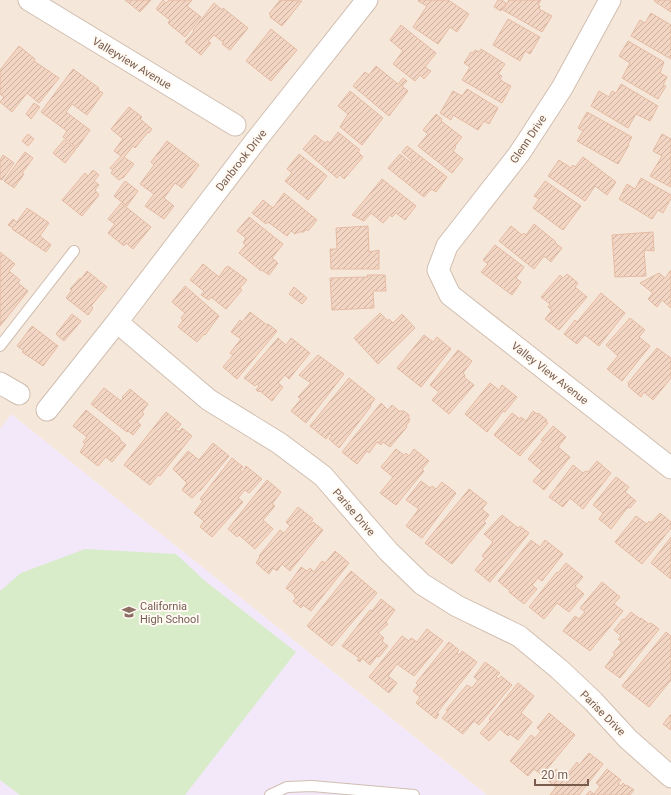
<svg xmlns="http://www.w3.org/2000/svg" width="671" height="795" viewBox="0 0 671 795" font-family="Roboto,sans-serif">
<defs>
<pattern id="building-hatch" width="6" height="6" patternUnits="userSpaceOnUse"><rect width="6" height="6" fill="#f3d5c3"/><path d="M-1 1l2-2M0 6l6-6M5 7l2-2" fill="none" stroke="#cab0a1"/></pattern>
</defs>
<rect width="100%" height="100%" fill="#fdf6ec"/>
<path fill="#f5e8da" d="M0,0H671V795H487L12,415L0,429Z"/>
<path fill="#f3e8fa" d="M11,414L487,795H0V429Z"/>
<path fill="#d8ecc9" d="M85,549L176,554L205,581L296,652L185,795H20L0,780V591L21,573Z"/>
<path fill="url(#building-hatch)" stroke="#e6bba3" d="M125,0H151L140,12Z
M163,0L166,3L169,0H192L187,6L201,17L185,37L168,23L170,20L156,9Z
M280,0L302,1L282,26L270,17L271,16L269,14Z
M419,0H448L469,14L457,32L450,27L438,44L413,27L427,6L418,1Z
M498,0H502L506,3L501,11L494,7Z
M509,0H541L538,5L540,6L539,9L552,16L542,32L503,10Z
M655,0H671V12L654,1Z
M214,3L222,10L223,8L248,28L230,50L222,44L224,43L214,35L208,41L211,43L201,55L185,42L194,31L193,30Z
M651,13L671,25V59L631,36L640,20L645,23Z
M508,19L540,37L530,54L525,51L520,61L493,45Z
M401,25L436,53L425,67L431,71L424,79L420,75L415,81L393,64L403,51L390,40Z
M271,29L297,50L271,81L246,61Z
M628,41L664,62L660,73L667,77L663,85L666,86L658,99L622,78L630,63L619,56Z
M19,46L35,59L34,61L59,78L39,103L27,93L12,112L0,102L4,97L0,94V70Z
M481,49L505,64L498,74L502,76L500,80L511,86L502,103L462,80L470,67L464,63L471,52L473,53L475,50L479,52Z
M376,66L398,84L403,78L407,81L402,86L408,91L389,116L353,86L365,72L369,75Z
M73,69L99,88L98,90L103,93L87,115L72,104L66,112L90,130L77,148L63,137L67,131L41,112Z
M621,84L658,106L650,121L636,114L628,128L591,106L599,91L609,97L612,91L616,93Z
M467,89L498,108L489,124L484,121L478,130L453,115L451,120L440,113L453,91L462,96Z
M350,91L383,118L362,145L340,127L348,114L338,106Z
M34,103L40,107L31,119L26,114Z
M129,107L142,117L140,119L152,129L149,133L148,132L135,148L133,146L124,157L134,164L123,178H122L119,180L111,173L113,170L110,168L121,156L114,151L123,139L111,129Z
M587,112L632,137L628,144L629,145L618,164L577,141L583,131L578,128Z
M436,114L442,119L441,121L462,137L455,146L456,147L453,151L463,159L452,173L418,146L428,134L423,130Z
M338,132L360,150L358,152L363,157L344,179L340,175L337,178L303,149L315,135L325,143L327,141L330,143Z
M28,134L34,139L28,146L22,141Z
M662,134L671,139V187L650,176L662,156L653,151Z
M64,140L76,149L65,163L53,153Z
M167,141L199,165L182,188L175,183L164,198L174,206L164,219L145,206L154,194L140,184L154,165L151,162Z
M407,146L447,177L436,192L431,189L424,197L388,168L400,154L411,163L412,161L402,152Z
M25,152L33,158L22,173L24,174L14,188L4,181Z
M299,154L327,176L308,200L285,181L292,173L287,169Z
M3,155L14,163L2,180L0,179V160Z
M583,157L616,182L607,195L595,186L585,201L548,176L559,160L571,168L573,165L575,167Z
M93,170L99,175L94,181L99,185L95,190L99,195L82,216L62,200L85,173L88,176Z
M641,178L671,195V198L663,213L658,210L652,219L619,199L627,184L635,189Z
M382,179L416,206L405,220L396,213L392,217L390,215L383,223L371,213L364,221L352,215Z
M125,181L138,191L127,206L114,196Z
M545,181L581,206L563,230L533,208L539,199L534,196Z
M284,193L317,220L308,231L306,229L304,232H299L295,234L291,231L287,236L268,222L266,224L252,213L263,200L273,208Z
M121,203L151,227L133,249L126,243L124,246L108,233L115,224L108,219Z
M27,208L49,223L40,236L51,245L46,252L12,229L13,228L8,225L13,219L17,222Z
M249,217L283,244L272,258L278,263L269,275L262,270L261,271L239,253L246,245L243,243L246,238L237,231Z
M534,224L556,242L555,243L562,248L551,262L544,256L534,269L499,241L511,226L522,235L524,233L526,235Z
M368,226L369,252L379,250V269H331L330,249H337L336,228Z
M653,232L654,251L644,250L646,276L615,277L612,235Z
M495,245L524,267L516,278L521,282L512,295L481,272L488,264L483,260Z
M0,252L15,264L9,271L20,280L18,283L28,291L0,326Z
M203,264L219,277L226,267H227L228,266L247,280L240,288L242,290L226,309L211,297L209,300L201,295L204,291L190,280Z
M671,270V308L662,300L657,307L648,299L653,293L640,283L659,273L665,278Z
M87,271L107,287L91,306L93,308L88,315L66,298L72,290L70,289L80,278L81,279Z
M567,274L578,283L575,287L587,297L559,330L545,319L552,310L548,307L550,304L541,297L560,275L563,278Z
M367,275H385L386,291H373L374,308L332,310L330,278L368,277Z
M185,286L219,316L205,335L204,334L197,342L178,327L183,320L181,318L185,313L172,302Z
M294,287L307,298L302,304L289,294Z
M601,293L625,313L599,346L585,335L577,344L564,334L575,320L577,322Z
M250,312L267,325L268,324L277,331L237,379L223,367L233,355L230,353L241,339L231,332L240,320L242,322Z
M380,313L388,321L389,319L393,323L402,314L415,328L378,364L354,338Z
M72,314L81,321L64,341L56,334Z
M630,318L645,330L639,337L650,346L622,381L607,369L618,356L606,345Z
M32,326L58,346L43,366L22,352L24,351L17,346Z
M424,335L433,342L437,337L451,349L421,387L397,368Z
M278,338L286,345L291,338L310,353L289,379L285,375L278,383L283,387L272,401L260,391L259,392L256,390L259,386L257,384L255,386L244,378Z
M657,348L671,358V378L653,400L644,392L641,397L628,386L629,385L628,383Z
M458,350L472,361L463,373L465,375L464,377L474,385L449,414L432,400L439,392L430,385Z
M318,355L344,374L306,423L291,411L301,399L298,397L311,383L299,375Z
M349,378L375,399L370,405L371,406L339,448L329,439L332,435L330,433L326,439L310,426Z
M490,383L499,390L502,385L517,397L505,412L503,411L487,432L465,414Z
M104,388L121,401L123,398L122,397L130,389L148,404L142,412L144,414L137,422L141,425L133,435L128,431L127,432L91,404Z
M381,403L388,410L392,405L399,411H404L409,415V419L410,420L406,426L407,427L390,447L383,442L381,445L377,442L369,453L367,451L357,464L342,452Z
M86,410L120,438V440L126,445L112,462L106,457L98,466L80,452L85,444L83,442L87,437L73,426Z
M533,411L537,414L538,413L547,420L546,422L548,423L520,456L494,435L512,413L520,419L521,417L526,421Z
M166,412L181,424L178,428H177L175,429L179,432L182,428L192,436L160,476L158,475L150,485L124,465Z
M553,426L566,437L558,447L570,457L544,490L533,481L542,471L528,459L543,441L541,440Z
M213,443L229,456L200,491H199L192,498L182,490L187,483L173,469L188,451L199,460Z
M396,449L404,455L406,453L409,456L414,449L429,461L422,469L424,471L396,505L380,493L393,477L381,467Z
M232,458L243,467L240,470L243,472L246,466L262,479L249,493L245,490L238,498L243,502L212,537L200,527L204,521L194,513L203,501L200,499Z
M597,461L611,473L583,509L570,498L563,507L549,497L573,465L583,473L586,471L588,472Z
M616,477L629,487L625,492L636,501L630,508L628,507L611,529L599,519L603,513L593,505Z
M267,480L281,492L272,504L275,506L263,520L273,529L255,549L239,535L237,537L228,529Z
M421,481L430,488L432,486L436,489L442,482L456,493L422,538L406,526L419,509L406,500Z
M469,489L487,503L482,509L489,515L484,521L486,523L452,564L425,543Z
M298,507L313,519L310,524L311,525L313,522L323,530L290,571L282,564L277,571L273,568L269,574L256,563L260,557L259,556L280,530L284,533L290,526L286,522Z
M660,513L671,522V528L642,564L615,542L636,516L647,524L649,521L651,523Z
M502,515L518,528L520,526L529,533L490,582L475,570L485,558L482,556L493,542L484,534Z
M671,537V579L651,563Z
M531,540L540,547L545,540L563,554L542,581L538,578L532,585L537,589L524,604L509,592L510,591L498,581Z
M335,551L349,563L311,611L303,605L301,608L293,601L296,598L294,596L295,595L286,588L301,567L307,571L310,568L314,572L322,561L325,563Z
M566,563L583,577L575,586L584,594L569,612L557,603L544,619L529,607L557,572L558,573Z
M351,571L377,593L332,646L307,626Z
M602,582L620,597L614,604L623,611L590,651L563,631L575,616L579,619L585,612L580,608Z
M381,599L395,610L386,622L388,624L378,633L384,638L382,641L388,646L379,657L377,656L370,665L362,658L360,662L357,660L359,658L342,646L370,610L372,611Z
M631,612L640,619L641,618L649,624L651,623L659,629L620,678L605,667L615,654L613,653L622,642L618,639L621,636L614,630L623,619L624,620Z
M427,629L443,641L414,676L397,664L388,676L397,683L389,693L369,677L402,636L409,641L411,638L417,642Z
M666,632L671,636V680L649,707L622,686Z
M449,642L459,650L457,653L459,655L462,651L477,662L437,713L439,714L436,719L416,703L420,697L413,691L418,685L416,683Z
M485,662L500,673L496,677L499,679L501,676L512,685L479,725L474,721L463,734L442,718L448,711L446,710L467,685L472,688L478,680L474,677Z
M518,683L534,696L521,713L532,722L518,740L510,734L508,736L500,729L489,741L480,733L491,720L489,719Z
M549,713L575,735L542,775L534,769L528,776L510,761L531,735L535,738L541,731L537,728Z
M671,714V730L663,724Z
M589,753L603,764L579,795H550L556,787L547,780L556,769L565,777L577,762L579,765Z
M607,769L621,780L618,784L621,786L623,783L626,786L627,785L634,790L630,795H586L590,791L594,794L600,786L596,783Z"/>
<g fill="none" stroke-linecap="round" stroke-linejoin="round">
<defs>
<path id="lane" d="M0,346L74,251
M270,795L287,787L312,786L414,795"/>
<path id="street" d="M29,0L235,125
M610,0L562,88L519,154L447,246L438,270L450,295L671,468
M117,322L257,139L367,0
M0,383L19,394
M47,410L117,322L209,400L279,443L323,476L388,551L422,584L457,606L519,636L559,669L593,701L628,739L671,777"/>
</defs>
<use href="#lane" stroke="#d1beb0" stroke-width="12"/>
<use href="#street" stroke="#d1beb0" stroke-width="23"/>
<use href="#lane" stroke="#fff" stroke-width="10"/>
<use href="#street" stroke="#fff" stroke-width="21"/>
</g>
<defs>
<symbol id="school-bare" viewBox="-9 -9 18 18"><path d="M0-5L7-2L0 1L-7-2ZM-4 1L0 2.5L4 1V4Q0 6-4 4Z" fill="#8d6e63" stroke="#fffaf3" stroke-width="2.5" paint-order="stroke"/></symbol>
</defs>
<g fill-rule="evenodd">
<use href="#school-bare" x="119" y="602" width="20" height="20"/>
</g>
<g text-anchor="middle" stroke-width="4" stroke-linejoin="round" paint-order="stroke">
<g font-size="11" fill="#7a5c4d" stroke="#fffaf3">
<text transform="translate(132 63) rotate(31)" y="4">Valleyview Avenue</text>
<text transform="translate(528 139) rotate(-56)" y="4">Glenn Drive</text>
<text transform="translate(241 160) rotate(-52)" y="4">Danbrook Drive</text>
<text transform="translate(550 373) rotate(38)" y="4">Valley View Avenue</text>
<text transform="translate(354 512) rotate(49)" y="4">Parise Drive</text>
<text transform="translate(603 713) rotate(45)" y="4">Parise Drive</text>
</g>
<g font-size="11" fill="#785e54" stroke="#fffaf3" text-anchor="start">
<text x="140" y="610">California<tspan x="140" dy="13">High School</tspan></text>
</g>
</g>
<path d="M535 779v6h53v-6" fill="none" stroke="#7a5c4d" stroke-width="2"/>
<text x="541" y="779" font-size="12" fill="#7a5c4d" stroke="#fffaf3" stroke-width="3" paint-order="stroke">20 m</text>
</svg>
